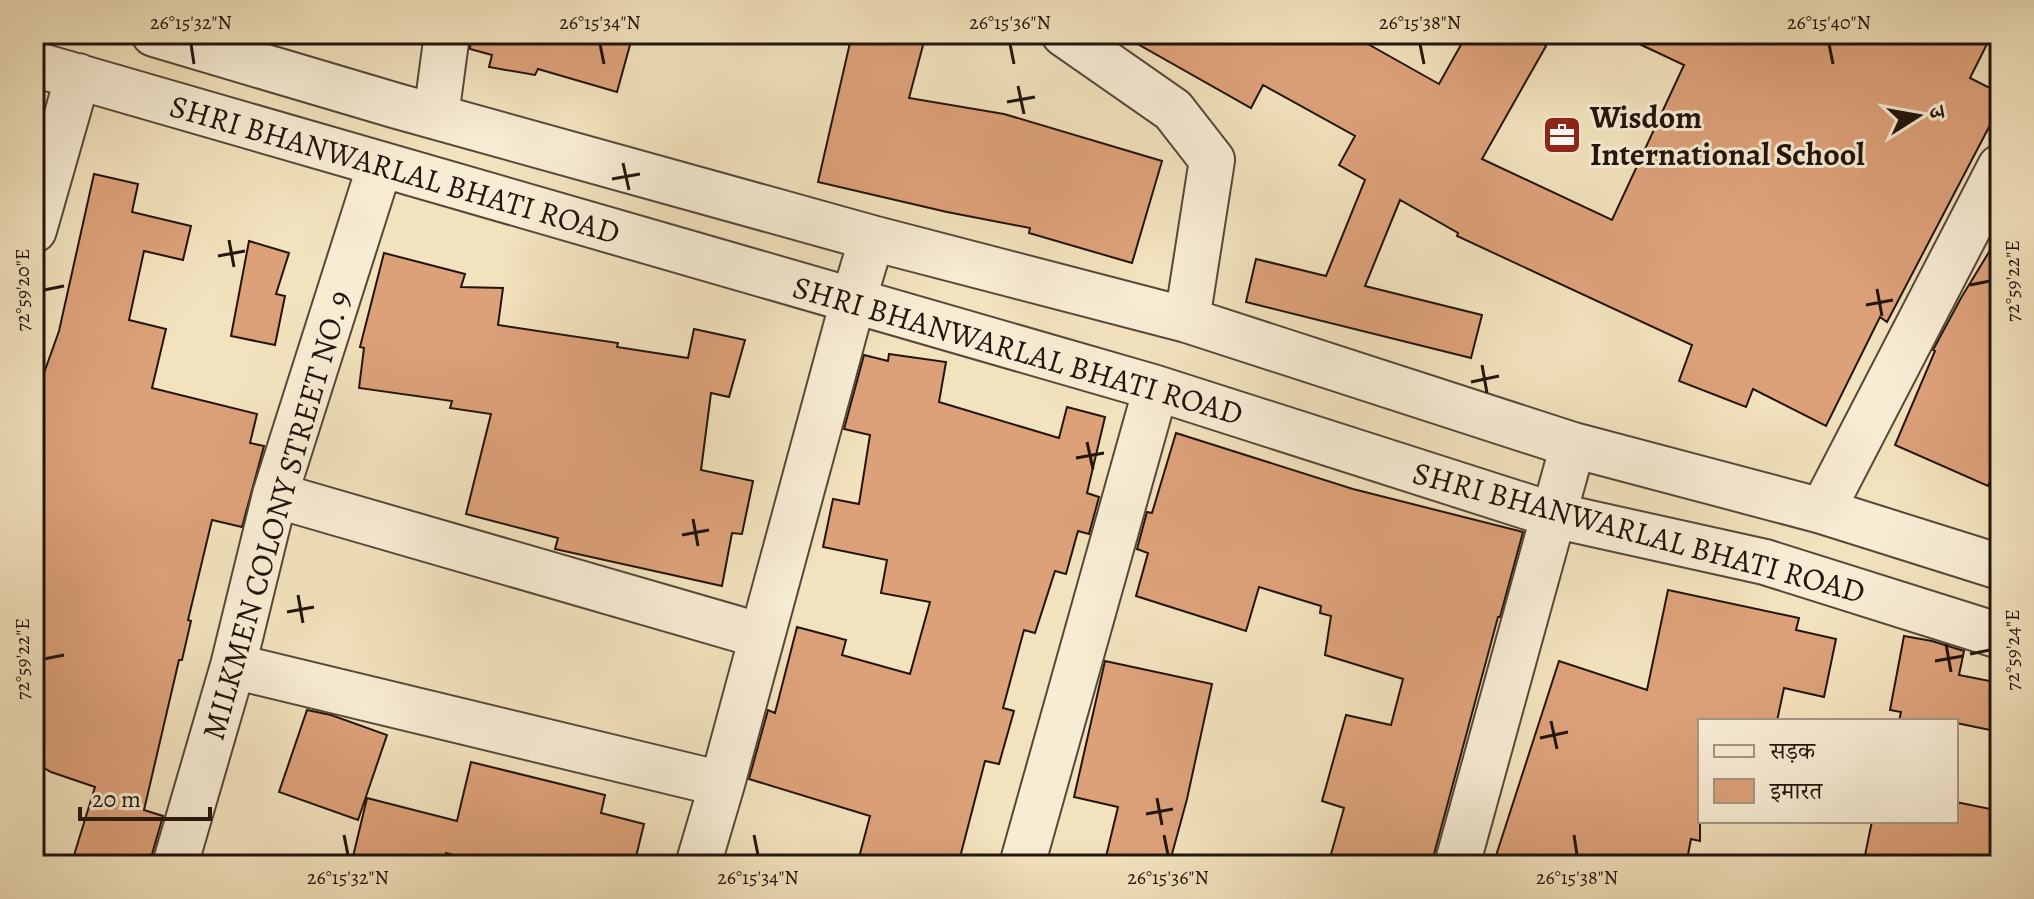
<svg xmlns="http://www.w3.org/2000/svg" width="2034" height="899" viewBox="0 0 2034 899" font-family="Alegreya,'Noto Serif Devanagari',serif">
<rect width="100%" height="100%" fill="#f2e2bd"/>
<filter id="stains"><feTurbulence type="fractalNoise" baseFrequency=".0025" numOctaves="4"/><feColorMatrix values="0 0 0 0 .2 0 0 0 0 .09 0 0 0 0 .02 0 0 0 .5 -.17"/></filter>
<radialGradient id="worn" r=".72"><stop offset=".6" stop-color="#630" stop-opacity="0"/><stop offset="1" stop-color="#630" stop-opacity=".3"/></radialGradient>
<path fill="#dda17a" stroke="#22150d" stroke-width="2" d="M471,34H633L617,92L538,69L535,75L489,67L492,55L470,49Z
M852,34H926L909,98L1004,114L1162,161L1132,263L1029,233L1030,228L947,212L818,182Z
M1120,34H1350L1439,84L1467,34H1525L1546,46L1482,159L1612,220L1684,65L1618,34H1992L1970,78L2000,93V106L1887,322L1880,317L1826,426L1753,389L1746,407L1679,381L1692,345L1457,236L1458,233L1400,200L1365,286L1482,315L1471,358L1246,302L1256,259L1326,276L1365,180L1339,165L1355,136L1263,85L1251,108Z
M94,174L138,184L132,212L191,226L183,260L144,251L129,320L166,329L152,388L257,414L250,443L264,446L242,527L212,520L188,620L191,621L182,660H179L144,810L163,816L151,858V865H71L95,787L51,772L34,762V401L59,331Z
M2000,234V460L1988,486L1895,445L1935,351L1933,350L1961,298Z
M249,241L289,253L276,294L285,296L275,345L231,336Z
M384,253L465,274L461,287L503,288L498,325L618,343L617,347L688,358L694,329L745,340L729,397L711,393L701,470L753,481L742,534L732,533L722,586L555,549L558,538L466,514L491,414L450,408L452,401L359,388L364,348L360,347Z
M889,354L946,362L939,402L1059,438L1067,407L1105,417L1087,493L1099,497L1089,534L1078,531L1066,574L1055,571L1035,633L1024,630L1003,708L1014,711L999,764L985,761L958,865H857L870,816L749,779L768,710L775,713L797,627L846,640L842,655L910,674L930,602L881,593L887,560L823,547L833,499L859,504L870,435L844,429L864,355L888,361Z
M1176,433L1353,489L1523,532L1500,617H1498L1433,858V865H1328L1344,808L1322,801L1346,715L1391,725L1403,679L1325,655L1331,616L1320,613L1321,606L1259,587L1246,631L1136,596L1148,553L1137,549L1147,512L1152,513Z
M1668,590L1799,618L1796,630L1836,639L1824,697L1784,688L1777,721H1700V841L1691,839L1686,865H1493L1559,661L1647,690Z
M1904,636L1932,641L1964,651L1959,675L2000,683V732L1956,723V721H1899L1901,712L1890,710Z
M1105,661L1212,684L1187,799L1169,865H1104L1118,807L1074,797Z
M307,710L331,715L387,735L358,820L279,792Z
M471,762L605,795L601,813L644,824L634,865H491L446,853L443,865H351L367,798L457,821Z
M1956,802L2000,811L1989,865H1863L1872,821H1956Z"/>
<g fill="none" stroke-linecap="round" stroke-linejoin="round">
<defs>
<path id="minor" d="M154,34L397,106L872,238L1187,320L1573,445L1822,511L2000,567
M1064,34L1173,110L1212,160L1187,320
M34,64L1156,388L1553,515L1765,562L2000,636
M436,116L447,34
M34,230L78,76
M275,495L762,636
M1822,511L2000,167
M233,666L722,784
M175,865L233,666L275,495L380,165
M698,865L722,784L853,301L872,238
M1022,865L1156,388
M1457,865L1573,445"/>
</defs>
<use href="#minor" stroke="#564839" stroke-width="48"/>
<use href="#minor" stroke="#f7ecd4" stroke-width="44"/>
</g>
<path fill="none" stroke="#22150d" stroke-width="3" d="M191,44L194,64M600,44L604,64M1010,44L1014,64M1420,44L1424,64M1829,44L1833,64M1018,86L1024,114M1007,102L1035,97M623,163L629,190M612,179L640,174M229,240L234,267M218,256L245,251M1970,285L1990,281M1877,289L1882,316M44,290L64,286M1866,305L1893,300M1482,365L1487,393M1471,382L1499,376M1087,442L1093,469M1076,458L1104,453M693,519L698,546M682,535L709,530M298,595L303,623M287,612L314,607M1946,644L1951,672M1970,654L1990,650M44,659L64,655M1935,661L1963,656M1551,721L1557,749M1540,738L1568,732M1157,798L1162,825M1146,814L1173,809M344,835L348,855M754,835L758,855M1164,835L1168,855M1574,835L1577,855"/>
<defs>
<symbol id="office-square" viewBox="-11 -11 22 22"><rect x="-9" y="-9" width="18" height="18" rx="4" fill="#8f2418" stroke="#f7ecd4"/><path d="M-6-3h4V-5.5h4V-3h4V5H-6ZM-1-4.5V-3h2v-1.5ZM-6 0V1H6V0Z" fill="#fff"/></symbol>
</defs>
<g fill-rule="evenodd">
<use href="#office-square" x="1540" y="113" width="44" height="44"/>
</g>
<g text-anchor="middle" stroke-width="6" stroke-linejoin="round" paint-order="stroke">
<g font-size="32" font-weight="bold" fill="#22150d" stroke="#f7ecd4" text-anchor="start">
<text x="1590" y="128">Wisdom<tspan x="1590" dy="37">International School</tspan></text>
</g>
<g font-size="32" fill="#22150d" stroke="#f7ecd4">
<text transform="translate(395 169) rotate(16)" y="11">SHRI BHANWARLAL BHATI ROAD</text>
<text transform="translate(1018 350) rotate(16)" y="11">SHRI BHANWARLAL BHATI ROAD</text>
<text transform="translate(276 515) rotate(-74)" y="11">MILKMEN COLONY STREET NO. 9</text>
<text transform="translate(1639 532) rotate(15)" y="11">SHRI BHANWARLAL BHATI ROAD</text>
</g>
</g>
<rect width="2034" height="899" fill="none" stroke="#f2e2bd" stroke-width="88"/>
<rect x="1698" y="719" width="260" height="104" fill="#f7ecd4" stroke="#a29684" stroke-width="2"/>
<rect x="1714" y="745" width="40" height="12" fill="#f7ecd4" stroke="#a29684" stroke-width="2"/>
<text x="1770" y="759" font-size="24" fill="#22150d">सड़क</text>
<rect x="1714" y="779" width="40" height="24" fill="#dda17a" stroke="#a29684" stroke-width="2"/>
<text x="1770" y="799" font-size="24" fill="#22150d">इमारत</text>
<g transform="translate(1918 116) rotate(79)" stroke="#f7ecd4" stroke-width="6" paint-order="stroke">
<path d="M0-6L14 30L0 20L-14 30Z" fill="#22150d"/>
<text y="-12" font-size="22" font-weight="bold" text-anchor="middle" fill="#22150d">उ</text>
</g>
<path d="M80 807v12h130v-12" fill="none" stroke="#22150d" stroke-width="4"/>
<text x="92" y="807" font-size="24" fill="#22150d" stroke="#f7ecd4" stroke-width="6" paint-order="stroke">20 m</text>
<rect x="44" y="44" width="1946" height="811" fill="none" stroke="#22150d" stroke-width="3"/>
<g font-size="20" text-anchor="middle" fill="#22150d">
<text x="191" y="29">26°15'32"N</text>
<text x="600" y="29">26°15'34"N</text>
<text x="1010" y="29">26°15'36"N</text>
<text x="1420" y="29">26°15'38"N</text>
<text x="1829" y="29">26°15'40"N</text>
<text transform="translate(2012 281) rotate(-90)" y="7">72°59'22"E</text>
<text transform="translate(22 290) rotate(-90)" y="7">72°59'20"E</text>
<text transform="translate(2012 650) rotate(-90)" y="7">72°59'24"E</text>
<text transform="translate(22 659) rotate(-90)" y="7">72°59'22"E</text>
<text x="348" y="884">26°15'32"N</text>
<text x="758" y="884">26°15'34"N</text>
<text x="1168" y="884">26°15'36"N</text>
<text x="1577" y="884">26°15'38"N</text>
</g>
<rect width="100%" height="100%" filter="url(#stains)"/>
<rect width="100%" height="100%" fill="url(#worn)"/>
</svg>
